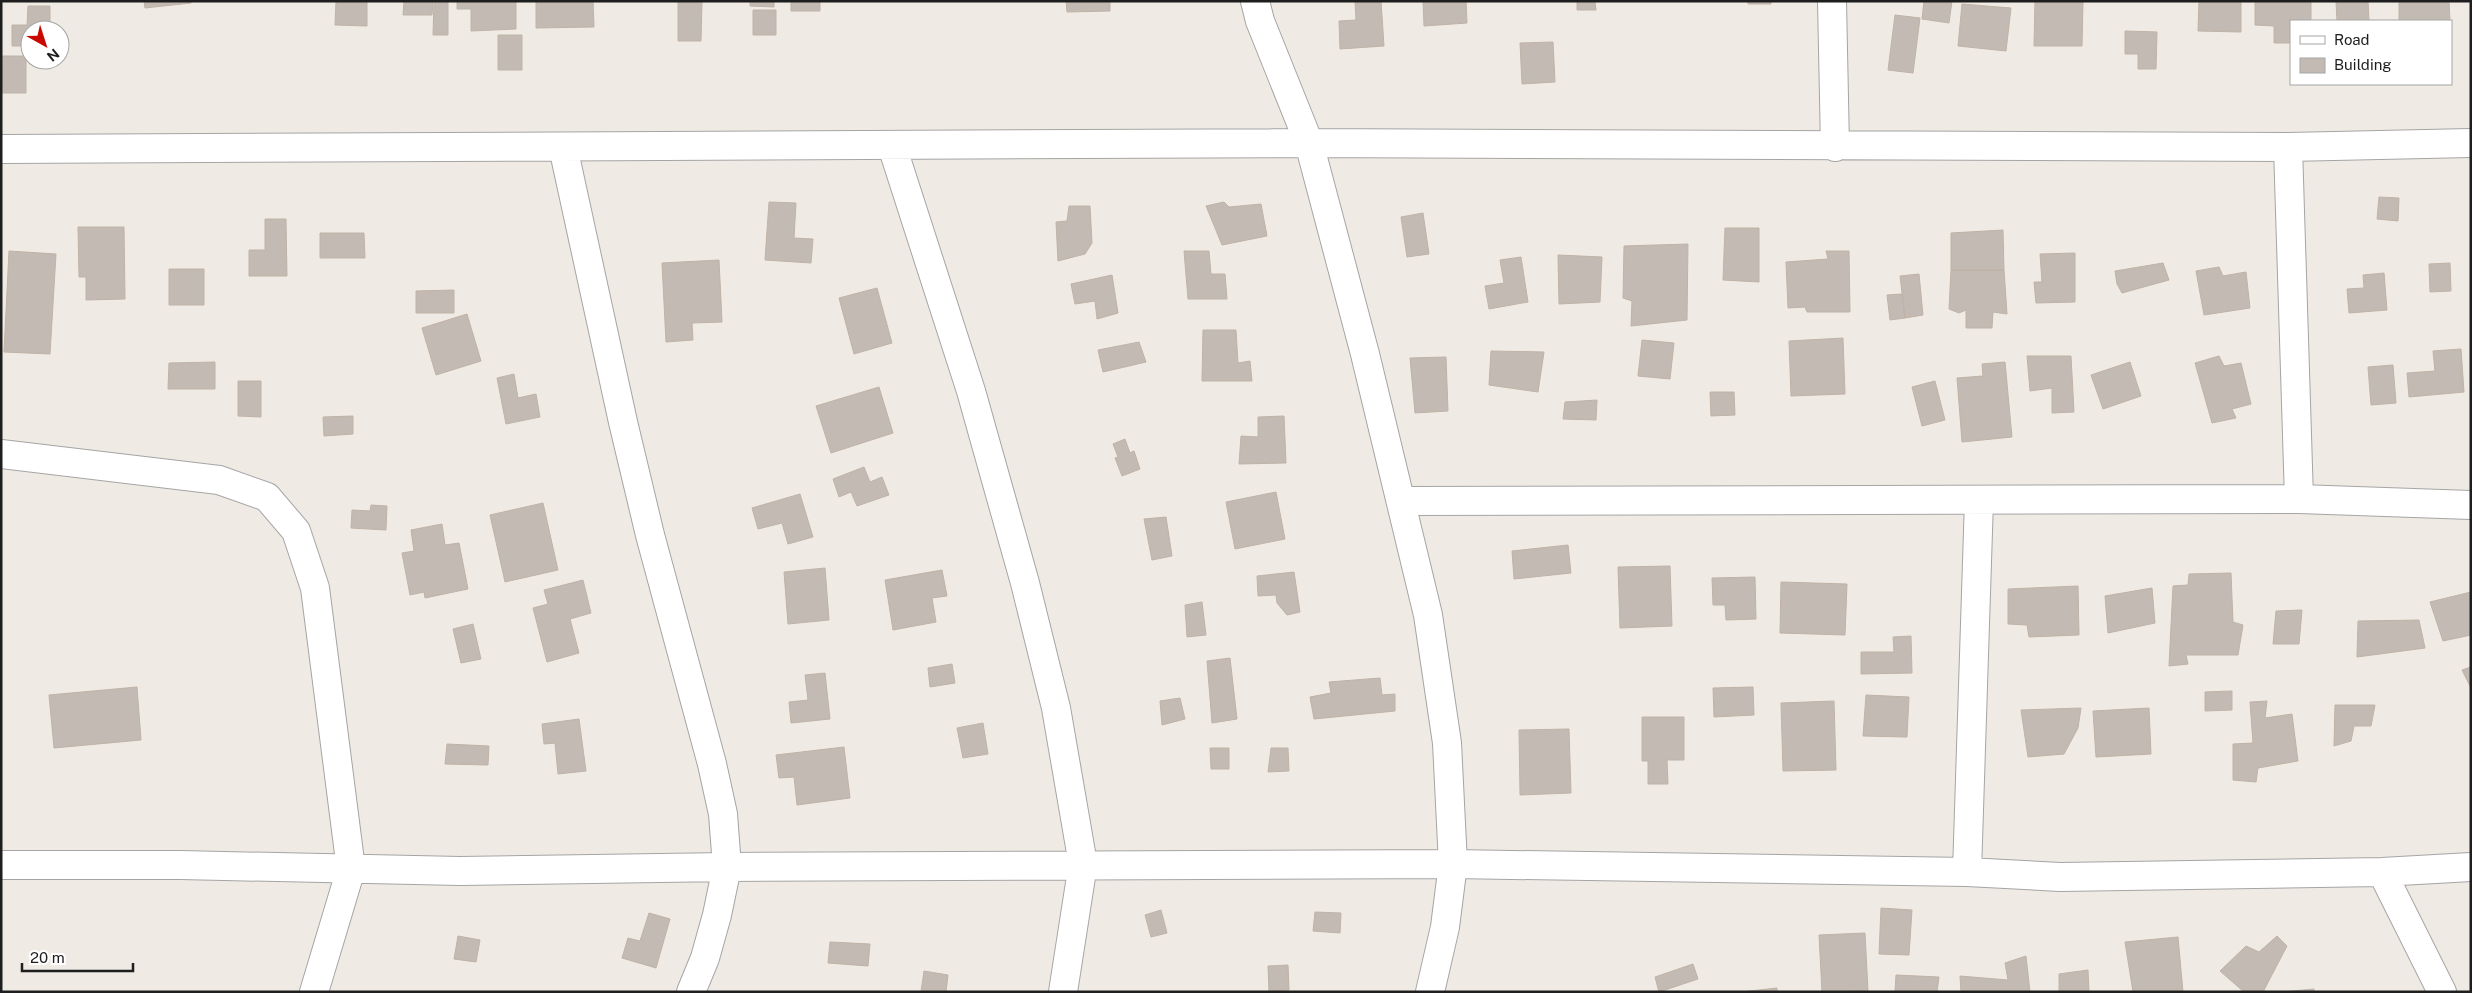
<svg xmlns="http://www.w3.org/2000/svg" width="2472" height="993" viewBox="0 0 2472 993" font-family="'Public Sans',sans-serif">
<rect width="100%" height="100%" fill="#efebe4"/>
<path fill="#c3bbb3" stroke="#c0b2a6" d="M144,1H191V3L145,8Z
M336,1H367V26L335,25Z
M404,1H433L432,15H403Z
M434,1H448V35H433Z
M457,1H516V29L471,31V9H457Z
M536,1H593L594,27L536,28Z
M678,1H702L701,41H678Z
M750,1H774V7L750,6Z
M791,1H820V11H791Z
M1066,1H1110V11L1067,12Z
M1355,1H1381L1384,46L1340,49L1339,21L1356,20Z
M1423,1H1466L1467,23L1424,26Z
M1577,1H1595L1596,10H1577Z
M1748,1H1771V4H1748Z
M1924,1H1952L1949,23L1922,19Z
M2035,1H2083L2082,46H2034Z
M2199,1H2241V32L2198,31Z
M2255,1H2311V21H2291V43H2274V26L2255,25Z
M2336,1H2368L2369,21H2337Z
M2399,1H2449L2450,21H2399Z
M1962,4L2011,8L2006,51L1958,46Z
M28,6H50V30H30V46H12V25H27Z
M753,10H776V35H753Z
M1895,15L1920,18L1913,73L1888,70Z
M2125,31L2157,32L2156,69H2138V54H2125Z
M498,35H522V70H498Z
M1553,42L1555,82L1522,84L1520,43Z
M1,56H26V93H1Z
M2379,197L2399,198L2398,221L2377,219Z
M769,202L796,203L794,238L813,239L811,263L765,260Z
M1224,202L1229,207L1261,204L1267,236L1222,245L1206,206Z
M1069,206H1090L1092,243L1085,254L1058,261L1056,222L1067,221Z
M1423,213L1429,254L1407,257L1401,217Z
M265,219H286L287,276H249V250H265Z
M78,227H124L125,299L86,300V277H79Z
M1725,228H1759V282L1723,280Z
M2003,230L2004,270H1951V233Z
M320,233H364L365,258H320Z
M1688,244L1687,320L1631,326L1632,301L1623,298L1624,246Z
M9,251L56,254L50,354L4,352Z
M1184,251H1209L1211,274H1225L1227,299H1188Z
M1826,251H1849L1850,312H1807L1805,307L1788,308L1786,262L1828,259Z
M2075,253V302L2036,303L2034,282H2042L2040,254Z
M1558,255L1602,257L1600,302L1559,304Z
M1521,257L1528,302L1489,309L1485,286L1504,283L1500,260Z
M719,260L722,322L692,323L693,340L666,342L662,263Z
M2163,263L2169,280L2122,293L2117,284L2115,271Z
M2450,263L2451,291L2430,292L2429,264Z
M2219,267L2223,276L2246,272L2250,308L2204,315L2196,271Z
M169,269H204V305H169Z
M1951,270H2004L2007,314L1993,312L1992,328H1966V310L1959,313L1949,309Z
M2384,273L2387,310L2349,313L2347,289L2364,288L2363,275Z
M1919,274L1923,315L1905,318L1900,276Z
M1112,275L1118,313L1097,319L1095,301L1075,304L1071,284Z
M877,288L892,343L854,354L839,298Z
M454,290V313H416V291Z
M1902,294L1905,318L1890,320L1887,295Z
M467,314L481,361L436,375L422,328Z
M1203,330H1236L1238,363L1250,361L1252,381H1202Z
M1843,338L1845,394L1791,396L1789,341Z
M1642,340L1674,343L1670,379L1638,376Z
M1139,342L1146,362L1103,372L1098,350Z
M2461,349L2464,392L2409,397L2407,373L2435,371L2433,351Z
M1491,351L1544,352L1538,392L1489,385Z
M2027,356H2071L2074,412L2052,413V388L2030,391Z
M2219,356L2224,366L2241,363L2251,404L2232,409L2236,418L2212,423L2195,363Z
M1446,357L1448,411L1415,413L1410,358Z
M215,362V389H168L169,363Z
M2005,362L2012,437L1962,442L1957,378L1983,376L1982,364Z
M2130,362L2141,396L2103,409L2091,375Z
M2393,365L2396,403L2371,405L2368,367Z
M514,374L518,398L536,394L540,417L506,424L497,378Z
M238,381H261V417L238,416Z
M1935,381L1945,420L1922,426L1912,387Z
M879,387L893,433L831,453L816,406Z
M1710,392H1734L1735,415L1711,416Z
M1597,400L1596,420L1563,419L1565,402Z
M353,416V434L324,436L323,417Z
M1284,416L1286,463L1239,464L1241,436L1258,437V417Z
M1125,439L1130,453L1134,451L1140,469L1122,476L1115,458L1118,457L1113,444Z
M864,467L870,482L882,477L889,495L857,506L851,492L839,497L833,479Z
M1276,492L1285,539L1235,549L1226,502Z
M800,494L813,537L788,544L782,523L758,529L752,508Z
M543,503L558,570L505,582L490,515Z
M371,505L387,506L386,530L351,528L352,510L370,511Z
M1166,517L1172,556L1152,560L1144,519Z
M442,524L445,545L459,543L468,589L425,598L424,592L410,595L402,553L414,551L411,530Z
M1568,545L1571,573L1514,579L1512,551Z
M1670,566L1672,626L1620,628L1618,567Z
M825,568L829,620L788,624L784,572Z
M942,570L947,596L932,598L936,622L893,630L885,580Z
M1294,572L1300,612L1287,615L1277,603L1276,595L1258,596L1257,576Z
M2231,573L2233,622L2243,625L2238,655H2186L2188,664L2169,666L2173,586L2188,585L2189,574Z
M1755,577L1756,619L1726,620L1725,605H1713L1712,578Z
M583,580L591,613L570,619L579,653L547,662L533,608L548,604L544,590Z
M1781,582L1847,584L1845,635L1780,633Z
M2078,586L2079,635L2029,637L2027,625L2008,624V589Z
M2152,588L2155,623L2108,633L2105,596Z
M2471,592V635L2443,641L2430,602Z
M1202,602L1206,635L1187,637L1185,605Z
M2302,610L2299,644H2273L2276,611Z
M2419,620L2425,648L2357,657L2358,621Z
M473,624L481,659L461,663L453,629Z
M1911,636L1912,673L1861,674V652H1894L1893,637Z
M1230,658L1237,719L1212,723L1207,661Z
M952,664L955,683L930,687L928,668Z
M2471,667V688L2462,670Z
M825,673L830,719L791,723L789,702L808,700L805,675Z
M1380,678L1382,695L1395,694V711L1314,719L1310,697L1331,693L1329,682Z
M137,687L141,740L54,748L49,695Z
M1753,687L1754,715L1714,717L1713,688Z
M2232,691V710L2205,711V692Z
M1866,695L1909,697L1907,737L1863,736Z
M1180,698L1185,719L1162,725L1160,701Z
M1834,701L1836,770L1783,771L1781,703Z
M2267,701L2265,718L2292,714L2298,761L2258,768L2256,782L2233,780V744L2253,743L2250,702Z
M2335,705H2375L2371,726H2354L2351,741L2334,746Z
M2081,708L2078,728L2064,754L2028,757L2021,710Z
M2149,708L2151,754L2096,757L2093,711Z
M1642,717H1684V760H1667L1668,784H1648V761H1642Z
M579,719L586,771L558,774L555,743L544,744L542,724Z
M983,723L988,754L963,758L957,728Z
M1569,729L1571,793L1520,795L1519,730Z
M447,744L489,746L488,765L445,764Z
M844,747L850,798L797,805L794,777L779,778L776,755Z
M1210,748H1229V769H1211Z
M1271,748H1288L1289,771L1268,772Z
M1881,908L1912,910L1909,955L1879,954Z
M1161,910L1167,933L1151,937L1145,915Z
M1315,912L1341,913L1340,933L1313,931Z
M649,913L670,919L656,968L622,958L628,938L640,941Z
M1865,933L1868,991L1822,992L1819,935Z
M458,936L480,940L476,962L454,959Z
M2277,936L2287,946L2263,992H2244L2220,971L2246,946L2259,952Z
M2178,937L2183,992H2133L2125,942Z
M830,942L870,944L868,966L828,963Z
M2026,956L2030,992H1961L1960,976L2008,980L2005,963Z
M1693,964L1698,979L1659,992L1655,977Z
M1288,965L1289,990L1269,991L1268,966Z
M2088,970L2089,992H2059V974Z
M924,971L948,975L946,992H921Z
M1896,975L1939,977L1937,992H1895Z
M1777,988V992H1741Z
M2314,989V992H2282Z"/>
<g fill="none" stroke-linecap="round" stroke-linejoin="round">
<defs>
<path id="minor" d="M1255,1L1260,21L1309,143L1365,354L1428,615L1447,743L1453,864L1445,927L1430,992
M1832,1L1835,147
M892,146L971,391L1025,583L1056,708L1083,864L1063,992
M563,147L623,422L650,535L712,764L723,814L727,867L717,915L705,958L691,992
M2288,147L2299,499
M1,149L1309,143L2288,147L2471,143
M1,454L219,480L267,497L296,531L315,588L351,869L314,992
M1402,501L2299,499L2471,505
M1,865H180L460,871L727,867L1453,864L1967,872L2060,877L2382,872L2471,867
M1967,872L1979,500
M2382,872L2442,992"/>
</defs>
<use href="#minor" stroke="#a5a5a5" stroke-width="30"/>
<use href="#minor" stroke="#fff" stroke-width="28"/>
</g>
<rect width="2472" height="993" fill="none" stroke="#1e1e1e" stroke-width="5"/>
<rect x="2290" y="20" width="162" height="65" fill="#ffffff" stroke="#a5a5a5"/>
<rect x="2300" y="36" width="25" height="8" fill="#ffffff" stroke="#a5a5a5"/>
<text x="2334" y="45" font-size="15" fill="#1e1e1e">Road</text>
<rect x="2300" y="58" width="25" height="15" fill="#c3bbb3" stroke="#a5a5a5"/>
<text x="2334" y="70" font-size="15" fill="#1e1e1e">Building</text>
<g transform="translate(45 45) rotate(141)"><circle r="24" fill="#ffffff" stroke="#a5a5a5"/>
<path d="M0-4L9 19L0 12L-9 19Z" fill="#c90802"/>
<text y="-8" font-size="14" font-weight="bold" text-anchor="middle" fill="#1e1e1e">N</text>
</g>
<path d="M22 963v8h111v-8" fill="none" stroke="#1e1e1e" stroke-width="2.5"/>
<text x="30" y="963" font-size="15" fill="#1e1e1e" stroke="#ffffff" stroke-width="4" paint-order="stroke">20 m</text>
</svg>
